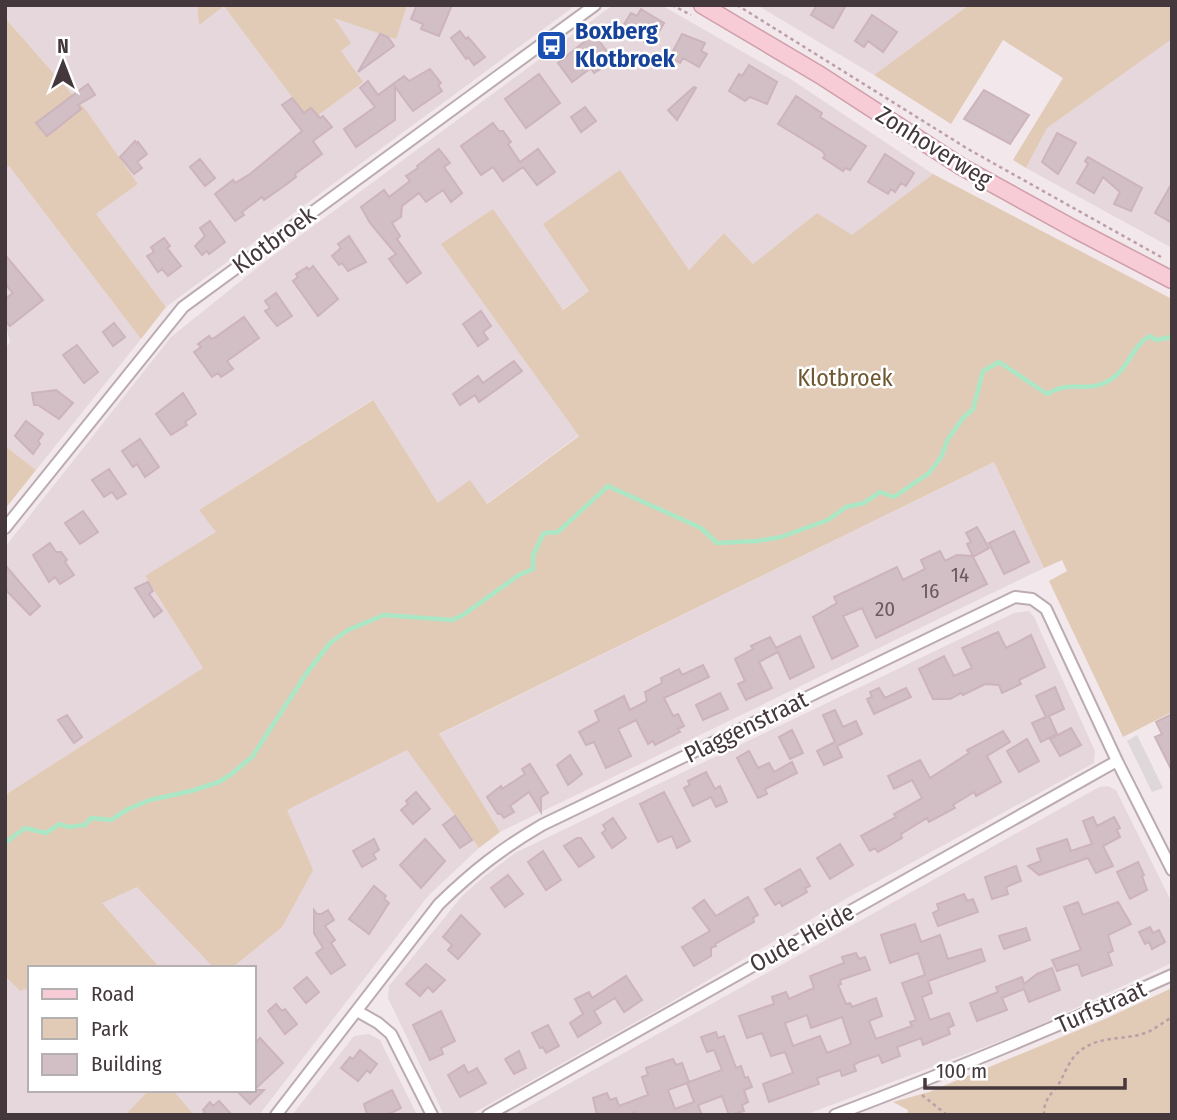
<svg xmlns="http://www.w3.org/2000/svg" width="1177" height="1120" viewBox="0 0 1177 1120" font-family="'Fira Sans Condensed',sans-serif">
<rect width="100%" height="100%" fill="#f2e8eb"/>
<path fill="#e5d7db" d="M5,5H197L199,24L224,5H576L166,307L96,214L138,184L86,110L5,18Z
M613,5H661L792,80L933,174L852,236L817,213L753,264L724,233L689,270L619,170L589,291L562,310L493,210L442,245L579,435L486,504L438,503L372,400L199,510L217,532L145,576L203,668L5,795V547L171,337L262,264Z
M757,5H969L874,75Z
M1172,39V248L1026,168L1047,128Z
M9,166L141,339L36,470L5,446V348L10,342L5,321V169Z
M994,462L1044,568L500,832L438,735Z
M1029,611L1034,617L1095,751L1094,763L847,898L661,1008L470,1115H444L388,998L389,986L462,896L486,875L515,853L1014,613Z
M408,749L479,848L428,896L259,1115H194L173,1090H254V968H232L282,927L286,810Z
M1108,786L1116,790L1172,903V963L1024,1032L805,1115H513L1099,787Z
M138,886L214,968H160L101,902Z
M5,976L19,990L30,987V1090H149L125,1115H5Z
M369,1034L380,1040L417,1115H292L354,1036Z"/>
<path fill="#e1cab6" d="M197,5H407L396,39L334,18L351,43L341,51L363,82L310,121L224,6L199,25Z
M969,5H1172V39L1047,128L1026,168L1013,160L1063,78L1003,40L951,124L874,75Z
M5,18L86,110L138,184L96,214L166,307L141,339L9,166L5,169Z
M620,170L689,270L724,233L753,264L817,213L852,235L933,174L1172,299V712L1123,737L1049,581L1067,571L1062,560L1044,568L994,462L439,734L500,832L479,848L407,750L287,810L313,870L282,927L232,968H214L137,887L102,903L160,968H30V987L20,991L5,976V795L203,668L145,576L216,532L199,510L373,400L438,503L470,480L487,504L579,436L441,244L493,209L563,310L589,291L543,224Z
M5,446L36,470L5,509Z
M1172,988V1115H907L908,1110L893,1102L929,1092L1105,1019Z
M149,1090H173L194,1115H125Z"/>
<path fill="#ded8da" d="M1137,735L1163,788L1152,792L1127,741Z"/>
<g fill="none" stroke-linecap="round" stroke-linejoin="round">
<path stroke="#ace7c5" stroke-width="4.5" d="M5,843L25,828L46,833L60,824L68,827L85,825L91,818L111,820L128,809L150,800L191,791L219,782L230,775L252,757L306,674L330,643L348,630L384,615L452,620L463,615L519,575L533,569V555L544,533L558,532L608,486L701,528L717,543L757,541L781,537L828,520L846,507L864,503L880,492L894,497L929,473L941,457L948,439L963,418L973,409L983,371L999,362L1047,394C1071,379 1088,394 1110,380C1129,369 1131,346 1150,336L1156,340L1172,337"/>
</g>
<path fill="#d2bfc6" stroke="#ccb3bc" stroke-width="2" fill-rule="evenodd" d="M417,5H452L439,36L421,29L423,24L411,19Z
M817,5H846L833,28L811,15Z
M641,9L664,23L651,46L638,38L640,36L623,26L631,13L637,16Z
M872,15L897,32L883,52L868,41L864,47L855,41Z
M460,31L466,39L468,37L485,57L474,65L468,57L466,59L451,38Z
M380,34L388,37L394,46L358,72Z
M594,34L614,61L594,73L591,68L572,82L558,63Z
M682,34L705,43L701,51L707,54L699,67L683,58L680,63L670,57Z
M749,65L777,82L767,104L750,97L745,101L729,91L739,74L742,76Z
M430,69L441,83L438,85L442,91L413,111L395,87V120L356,147L344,129L375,107L360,88L368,81L378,95L404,76L409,81Z
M539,74L560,103L526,128L505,99Z
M88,84L95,95L78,105L81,109L47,136L36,123Z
M694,87L696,88L677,120L668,110Z
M984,90L1029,115L1010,144L964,119Z
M796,96L822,113L820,117L866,146L850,170L845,168L843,171L823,158L825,155L822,151L778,124Z
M292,98L304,113L311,108L320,118L323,116L332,127L313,141L322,154L295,174L296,177L287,184L264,200L262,197L242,212L244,215L235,221L215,194L233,180L235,183L250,174L302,131L282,105Z
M585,107L596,121L581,132L571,117Z
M493,123L499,131H503L511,142L508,144L520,162L538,149L555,172L537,185L523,167L503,181L493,167L481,175L461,146Z
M1057,133L1076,143L1058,174L1042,162Z
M135,141L137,144L138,142L147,154L137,162L142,168L134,174L120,157Z
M439,149L450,163L444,167L462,193L451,202L443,190L426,202L419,193L402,206L401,217L392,223L400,236L397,239L421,273L407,283L389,259L396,254L370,223L361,207L384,190L389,197L410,181L406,176L418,168L417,166Z
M885,154L914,173L906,186L901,183L895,192L891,189L888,194L868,182Z
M1088,157L1142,188L1131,211L1114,204L1120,192L1103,177L1094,193L1077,183L1088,164L1085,161Z
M200,159L215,178L205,186L190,167Z
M1172,183V223L1155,213Z
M210,221L225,242L209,254L207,251L202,255L195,246L205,236L200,228Z
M349,236L366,262L348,271L342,263L339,265L332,256L341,248L338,244Z
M164,238L170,246L167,248L181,266L168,276L162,269L158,272L147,256L154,252L151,247Z
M5,255L43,300L10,326L5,321V299L13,293L5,284Z
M313,266L338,299L318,316L293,281L298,277L296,274L307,267L309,270Z
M276,293L292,316L277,326L265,311L270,308L265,301Z
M481,311L491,326L483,332L488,339L478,346L463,324Z
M244,317L259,338L227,361L233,369L221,377L218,373L212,377L194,352L201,347L198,344L209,336L211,339L214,338Z
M114,323L125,337L113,346L103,332Z
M77,345L98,372L84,383L63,355Z
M514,361L522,371L479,402L475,395L460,405L453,394L478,376L483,383Z
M56,390L73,403L59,419L38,405H34L32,393Z
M183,393L196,414L185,422L187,425L171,435L156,414Z
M26,421L43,434L38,441L40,444L33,454L15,436Z
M140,439L159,467L145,477L137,464L133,467L122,451Z
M109,469L126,494L117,499L112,492L104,497L92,480Z
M83,511L98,532L80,544L65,523Z
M977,527L989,548L973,557L987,584L876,638L862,608L843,616L858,646L832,659L813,617L837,603L834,597L897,567L903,580L925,569L921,560L940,551L945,561L957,555L973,556L967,544L971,542L966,533Z
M1014,531L1029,562L1004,574L989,543Z
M50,543L56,552H61L67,560L65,562L74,575L60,584L55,577L49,582L33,555Z
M5,565L40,606L30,615L5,589Z
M148,582L153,591L149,594L162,611L154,617L135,588Z
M998,632L1006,648L1031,635L1045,667L1019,680L1021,684L1002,693L999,685L985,684L963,695L961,693L950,699H933L919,669L944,656L954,676L972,668L962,648Z
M800,636L814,667L790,679L778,652L759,662L772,688L746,700L738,684L745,681L735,659L753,649L751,646L770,637L776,648Z
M703,665L709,677L664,698L673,716L678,714L684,726L678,729L680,732L655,745L653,741L648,744L636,720L618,729L631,756L606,768L594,742L586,745L579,732L599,721L595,711L624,696L630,710L647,701L645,692L662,683L661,678L679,669L682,675Z
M1055,687L1064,709L1049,716L1057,734L1041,742L1032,723L1046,717L1036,696Z
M879,688L885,698L906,688L911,697L874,714L867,699L872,697L870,692Z
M720,693L728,709L703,720L696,705Z
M835,710L843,727L856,721L862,734L837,746L842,757L824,765L817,751L835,742L823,715Z
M1172,714V771L1155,737L1162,734L1156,722Z
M67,715L82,737L74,743L58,720Z
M1071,728L1081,745L1060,756L1050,739Z
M792,730L803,753L790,759L779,737Z
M1003,731L1010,742L987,756L1001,782L976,796L974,792L953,805L955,808L929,822L927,818L901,834L902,838L878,852L875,848L870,851L861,836L896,817L894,814L922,798L912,780L894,789L888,776L920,760L930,778L969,753L967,750Z
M1027,739L1039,761L1019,772L1007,751Z
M749,751L758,768L769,763L774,772L792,762L797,773L765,789L767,794L758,798L737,758Z
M570,755L582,774L568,785L557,765Z
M530,764L548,793L541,797V812L529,792L510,806L514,812L504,818L501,814H498L487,797L501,786L502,789L525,774L522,769Z
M706,772L715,789L720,786L727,802L716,807L711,797L693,806L684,788L690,785L688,781Z
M416,792L430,809L413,824L401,810L408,804L406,801Z
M664,792L690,841L677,848L672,836L658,842L640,804Z
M455,816L472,840L460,848L443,825Z
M1093,817L1097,826L1114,817L1120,828L1117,830L1120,837L1103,846L1113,866L1096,873L1088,858L1039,875L1028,866L1041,861L1037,849L1067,839L1071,851L1092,844L1083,821Z
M613,818L626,838L612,848L602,833L606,830L603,825Z
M577,838H581L594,857L579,867L564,846Z
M374,839L379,850L373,854L376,859L362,867L353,851Z
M425,839L445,861L421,888L400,865Z
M840,844L853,865L830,879L817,858Z
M543,851L561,880L546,890L528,862Z
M1138,862L1144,875L1142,876L1147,890L1130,899L1117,872Z
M1016,866L1021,881L1006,887L1008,894L992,899L985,877Z
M800,869L810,886L805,888L807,892L782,906L780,902L775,905L765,889Z
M508,875L523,894L505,907L491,888Z
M374,886L386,896L384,899L389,903L369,934L349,919Z
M964,894L967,901L973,899L978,912L938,926L933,913L939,910L937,904Z
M748,897L758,915L753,918L754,922L715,944L716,946L711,948V956L694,966L682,947L710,931L693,908L704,900L716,916Z
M1078,902L1083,915L1118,902L1131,924L1108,935L1113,951L1108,953L1112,965L1082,976L1078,964L1057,971L1052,960L1081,950L1064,907Z
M314,910L317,914H321L328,910L334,920L325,926L335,940L331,943L345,965L331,974L316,953L323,948L314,933Z
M461,915L480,934L458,959L448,950L452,945L443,937Z
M915,924L921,942L940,935L948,959L981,949L985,961L928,981L932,993L922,997L930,1020L949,1013L954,1025L948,1028L950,1034L923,1045L921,1038L897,1047L900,1056L882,1063L879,1055L859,1062L854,1065L856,1071L842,1076L840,1070L817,1078L819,1084L769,1102L763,1084L793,1073L785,1052L771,1056L762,1033L747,1038L739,1016L774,1004L772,997L786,992L789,999L814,988L810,976L844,963L842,957L856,953L859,959L865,957L870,970L840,980L841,984L838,985L846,1004L850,1003L852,1007L876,998L882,1016L869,1021L876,1039L912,1026L910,1022L916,1020L902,983L925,975L918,953L890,963L881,935ZM807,1015L811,1028L842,1017L851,1044L827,1053L820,1036L793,1046L785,1023Z
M1150,927L1153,933L1159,930L1165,942L1152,949L1149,942L1145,944L1139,932Z
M1026,928L1030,940L1004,949L999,936Z
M426,964L445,980L433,992L428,987L420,996L406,984Z
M1052,968L1060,990L1029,1002L1024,989L1002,998L1007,1010L977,1021L970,1003L998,992L996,987L1022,977L1024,984L1037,974Z
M626,976L642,1000L624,1012L615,998L594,1011L601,1023L578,1037L570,1023L583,1014L575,999L589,992L592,998Z
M307,977L319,992L306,1003L294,988Z
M276,1004L282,1011L285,1009L297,1024L285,1034L268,1011Z
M441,1011L455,1041L441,1048L443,1054L430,1060L413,1025Z
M548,1025L559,1046L546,1053L543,1047L540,1048L532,1033Z
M716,1032L718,1038L724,1036L736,1068L741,1066L745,1078L748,1077L752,1087L744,1090L748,1102L742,1105L744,1111L729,1115L722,1096L698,1105L702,1115H635V1112L628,1115H597L593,1098L607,1093L610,1100L616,1098L619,1106L648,1095L642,1077L648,1075L646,1068L673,1059L676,1065L682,1063L689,1082L722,1070L714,1050L707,1052L701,1037ZM687,1083L694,1102L675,1109L668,1090Z
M260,1038L283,1063L254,1090H264L250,1104L236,1090H254V1044Z
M360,1050L377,1064L370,1073L367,1070L358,1081L341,1068L350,1057L353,1059Z
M519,1051L526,1068L514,1074L505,1059Z
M464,1065L468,1073L477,1068L486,1083L460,1097L448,1075Z
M392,1090L401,1108L387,1115H367L364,1104Z
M219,1101L232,1115H202L205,1112L203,1110L210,1102L213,1106Z"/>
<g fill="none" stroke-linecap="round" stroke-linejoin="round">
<defs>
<path id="street" d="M5,528L183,307L595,5
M357,1011L378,1023L391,1034L432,1115
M276,1115L439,904C473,871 501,849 542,825L1015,597L1032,599L1046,609L1117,761L1172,870
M488,1115L1117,761
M835,1115C949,1072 1061,1025 1172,975"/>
<path id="secondary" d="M702,5L820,75L962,167L1078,231L1172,280"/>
</defs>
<use href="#street" stroke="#bcacb1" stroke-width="14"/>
<use href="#secondary" stroke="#cf9fab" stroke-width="19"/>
<path stroke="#bc9fa9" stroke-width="2.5" stroke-dasharray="3.5 3.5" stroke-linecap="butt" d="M672,5L691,15
M737,5L968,149L1161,257
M922,1095L947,1115
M1044,1115C1043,1099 1053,1093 1060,1082C1064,1074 1068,1065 1073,1058C1093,1033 1123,1042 1148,1032C1156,1028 1164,1022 1172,1017"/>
<use href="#street" stroke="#fff" stroke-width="10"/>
<use href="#secondary" stroke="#f8ccd6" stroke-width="16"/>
</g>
<defs>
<symbol id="bus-square" viewBox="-11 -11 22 22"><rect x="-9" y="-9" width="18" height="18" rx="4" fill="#1a4fb4" stroke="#fff"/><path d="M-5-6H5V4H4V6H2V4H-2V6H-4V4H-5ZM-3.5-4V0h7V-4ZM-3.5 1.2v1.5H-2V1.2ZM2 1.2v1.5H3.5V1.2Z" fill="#fff"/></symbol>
</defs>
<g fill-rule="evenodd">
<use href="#bus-square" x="534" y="28" width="35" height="35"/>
</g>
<g text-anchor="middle" stroke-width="5" stroke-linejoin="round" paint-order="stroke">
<g font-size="21" fill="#685a5e">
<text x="960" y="582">14</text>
<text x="930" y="598">16</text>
<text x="885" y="616">20</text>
</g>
<g font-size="24" font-weight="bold" fill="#164399" stroke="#fff" text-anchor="start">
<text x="575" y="39">Boxberg<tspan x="575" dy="28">Klotbroek</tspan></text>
</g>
<g font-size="24" fill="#44383c" stroke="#fff">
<text transform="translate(934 147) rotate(32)" y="8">Zonhoverweg</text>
<text transform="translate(274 240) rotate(-36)" y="8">Klotbroek</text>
<text transform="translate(746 727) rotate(-26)" y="8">Plaggenstraat</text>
<text transform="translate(802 938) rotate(-29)" y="8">Oude Heide</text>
<text transform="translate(1101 1007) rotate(-24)" y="8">Turfstraat</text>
</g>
<g font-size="24" fill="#6f5932" stroke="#fff">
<text x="845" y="386">Klotbroek</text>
</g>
</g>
<rect width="1177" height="1120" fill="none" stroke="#44383c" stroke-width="14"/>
<rect x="28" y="966" width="228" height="126" fill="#ffffff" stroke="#b4afb1" stroke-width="2"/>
<rect x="42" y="989" width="35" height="10" fill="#f8ccd6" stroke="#b4afb1" stroke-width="2"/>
<text x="91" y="1001" font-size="21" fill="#44383c">Road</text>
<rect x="42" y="1018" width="35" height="21" fill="#e1cab6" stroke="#b4afb1" stroke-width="2"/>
<text x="91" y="1036" font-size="21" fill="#44383c">Park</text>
<rect x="42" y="1054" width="35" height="21" fill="#d2bfc6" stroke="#b4afb1" stroke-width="2"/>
<text x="91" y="1071" font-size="21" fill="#44383c">Building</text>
<g transform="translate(63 63)" stroke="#ffffff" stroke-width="5" paint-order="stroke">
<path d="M0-5L12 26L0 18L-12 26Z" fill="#44383c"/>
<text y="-10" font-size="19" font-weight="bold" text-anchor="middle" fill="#44383c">N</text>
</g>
<path d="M925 1078v10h200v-10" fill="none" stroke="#44383c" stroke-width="3.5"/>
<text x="936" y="1078" font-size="21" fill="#44383c" stroke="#ffffff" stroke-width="5" paint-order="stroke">100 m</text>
</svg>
